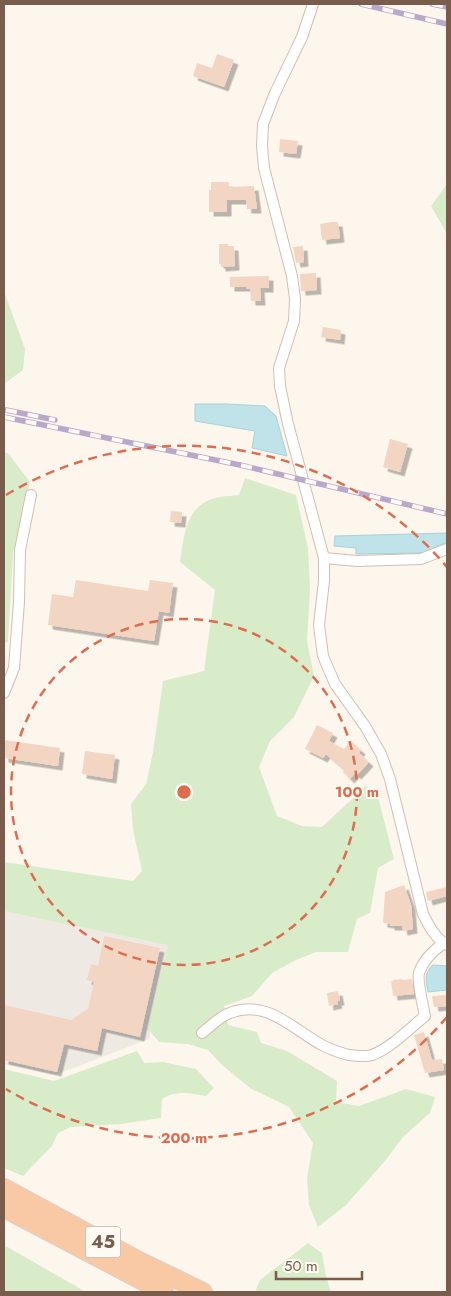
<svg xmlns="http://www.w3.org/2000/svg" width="451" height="1296" viewBox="0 0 451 1296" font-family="Jost,sans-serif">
<defs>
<filter id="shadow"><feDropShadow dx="4.5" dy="4.5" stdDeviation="0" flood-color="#0004"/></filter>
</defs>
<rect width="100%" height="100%" fill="#fdf6ec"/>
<path fill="#efe9e4" d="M4,909L171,944L149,1039L55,1075L4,1064Z"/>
<path fill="#d8ecc9" d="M447,184V234L431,206Z
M4,291L25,349L23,370L4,384Z
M4,453H8L30,482L13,554L8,642L4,643Z
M245,478L296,495L308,548L310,590L307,641L314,676L294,717L270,741L259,767L277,816L302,826L322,827L366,786L378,797L394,859L378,868L370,913L357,919L348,952H316L296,960L272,973L252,996L224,1006L228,1025L257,1032L261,1043L287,1051L337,1081L336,1102L359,1106L406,1089L435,1097L430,1113L403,1137L385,1161L346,1205L318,1227L309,1205L307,1178L313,1143L289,1107L250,1088L222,1065L208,1050L188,1044L159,1042L148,1029L168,945L4,911V862L133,881L142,871L133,830L131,804L146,784L153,752L163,681L204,671L215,590L180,562C184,538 185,508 212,499C220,496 230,496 239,495Z
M137,1051L144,1063L163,1062L196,1069L214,1088L206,1096C191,1093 176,1090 162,1099L161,1118L121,1124L71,1127L58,1133L52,1146L23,1176L4,1168V1069L54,1081Z
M308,1243L322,1253L326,1276L331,1292H255L260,1280Z
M4,1245L86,1292H4Z"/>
<path fill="#bfe3e8" stroke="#a5d3da" d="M195,404H226L265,406L276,416L287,456L252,448L255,431L195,421Z
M447,533V542L422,553L356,554V548L334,546L335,536Z
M433,965L447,966V990L428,992C426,981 424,972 433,965Z"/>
<path fill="#f3d5c3" filter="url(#shadow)" d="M217,54L234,60L224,87L193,76L197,63L212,68Z
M280,139L298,141L296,154L279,152Z
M211,182H229V187L254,186L257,209H247L246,200H227V212H209V190H211Z
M332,222H338L340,238L322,240L320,224Z
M219,244H228V246H234L235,266L221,267V264H219Z
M303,246L304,262L296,263L293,247Z
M316,273L317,290L301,291L300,274Z
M269,276V288H260L261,301H251L250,289H246V287H230V277Z
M323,327L341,330L340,340L321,337Z
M390,439L408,444L400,472L383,467Z
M171,511L182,512L181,523L170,522Z
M76,580L148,591L150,580L173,583L169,613L159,611L154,641L48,625L52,594L73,597Z
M317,725L333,733L329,741L344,749L351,741L361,750L359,753L369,762L357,775L355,773L350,779L343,772L344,770L326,754L323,758L305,749Z
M4,740L60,748L58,766L4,758Z
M85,751L115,755L112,779L82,774Z
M404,885L411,905L413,929L403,931L402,926H390V924L383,923L385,892Z
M447,887V896L428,901L426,892Z
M104,936L160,948L140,1037L102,1028L97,1051L64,1044L57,1072L4,1060V1005L71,1020L88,1009L94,982L87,980L91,964L98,966Z
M402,979V980L412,979L414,994L393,996L391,981H393V980Z
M338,991L340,1001H337L338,1004L329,1006L327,993Z
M447,995V1006L434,1007L432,996Z
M424,1032L432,1060L442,1059L444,1070L425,1073L414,1035Z"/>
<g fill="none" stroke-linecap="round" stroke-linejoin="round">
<defs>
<path id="minor" d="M313,4L302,37L275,93L263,124L262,146L264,168L292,276L295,299L294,321L279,368L280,386L288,424L324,558V581L319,625L323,656L335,684L365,726L381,754L390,779L423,914C429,926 435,938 447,945
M324,558L357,561L421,559L447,549
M4,693L14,668L19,602L20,550L31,495
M202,1033C211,1026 220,1016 230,1013C268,998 294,1031 324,1046C332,1050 341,1053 349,1055C356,1056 365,1057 372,1055C391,1048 410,1028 425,1016C423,1006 417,981 419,973C423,960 434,950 444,943"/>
<path id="trunk" d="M4,1188L139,1261L203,1292
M4,1208L164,1292"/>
</defs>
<use href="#minor" stroke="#d1beb0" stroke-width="12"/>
<use href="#trunk" stroke="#dad1cd" stroke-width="20"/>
<use href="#minor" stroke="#fff" stroke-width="10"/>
<use href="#trunk" stroke="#f9c8a4" stroke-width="18"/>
<defs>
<path id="rail" d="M361,4L447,24
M432,4L447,7
M6,410L55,420
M4,417L240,465L447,514"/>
</defs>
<use href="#rail" stroke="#b9a8c9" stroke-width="5.5"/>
<use href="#rail" stroke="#fffaf3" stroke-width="4" stroke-dasharray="11" stroke-linecap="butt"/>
</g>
<g fill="none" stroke="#dc6d51" stroke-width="2.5" stroke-dasharray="9 6">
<circle cx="184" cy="792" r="173"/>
<path d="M447 1017A346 346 0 0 1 6 1089M6 495A346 346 0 0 1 447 567"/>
</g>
<g text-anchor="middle" stroke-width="4" stroke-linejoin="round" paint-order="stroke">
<rect fill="#fffaf3" stroke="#a28b7f" stroke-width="1" x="85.5" y="1226.5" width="35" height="31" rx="4"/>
<g font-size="18" font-weight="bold" fill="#7a5c4d">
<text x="103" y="1248">45</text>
</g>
</g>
<circle cx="184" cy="792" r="8" fill="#dc6d51" stroke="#fffaf3" stroke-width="2.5"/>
<g font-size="15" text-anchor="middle" font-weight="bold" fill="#dc6d51" stroke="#fffaf3" stroke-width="4" stroke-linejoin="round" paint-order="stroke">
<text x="357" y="797">100 m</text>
<text x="184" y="1143">200 m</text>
</g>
<rect width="451" height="1296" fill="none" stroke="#7a5c4d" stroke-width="10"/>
<path d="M276 1271v8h86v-8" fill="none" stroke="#7a5c4d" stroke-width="2.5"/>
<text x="284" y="1271" font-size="15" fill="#7a5c4d" stroke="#fffaf3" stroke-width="4" paint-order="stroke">50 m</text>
</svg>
